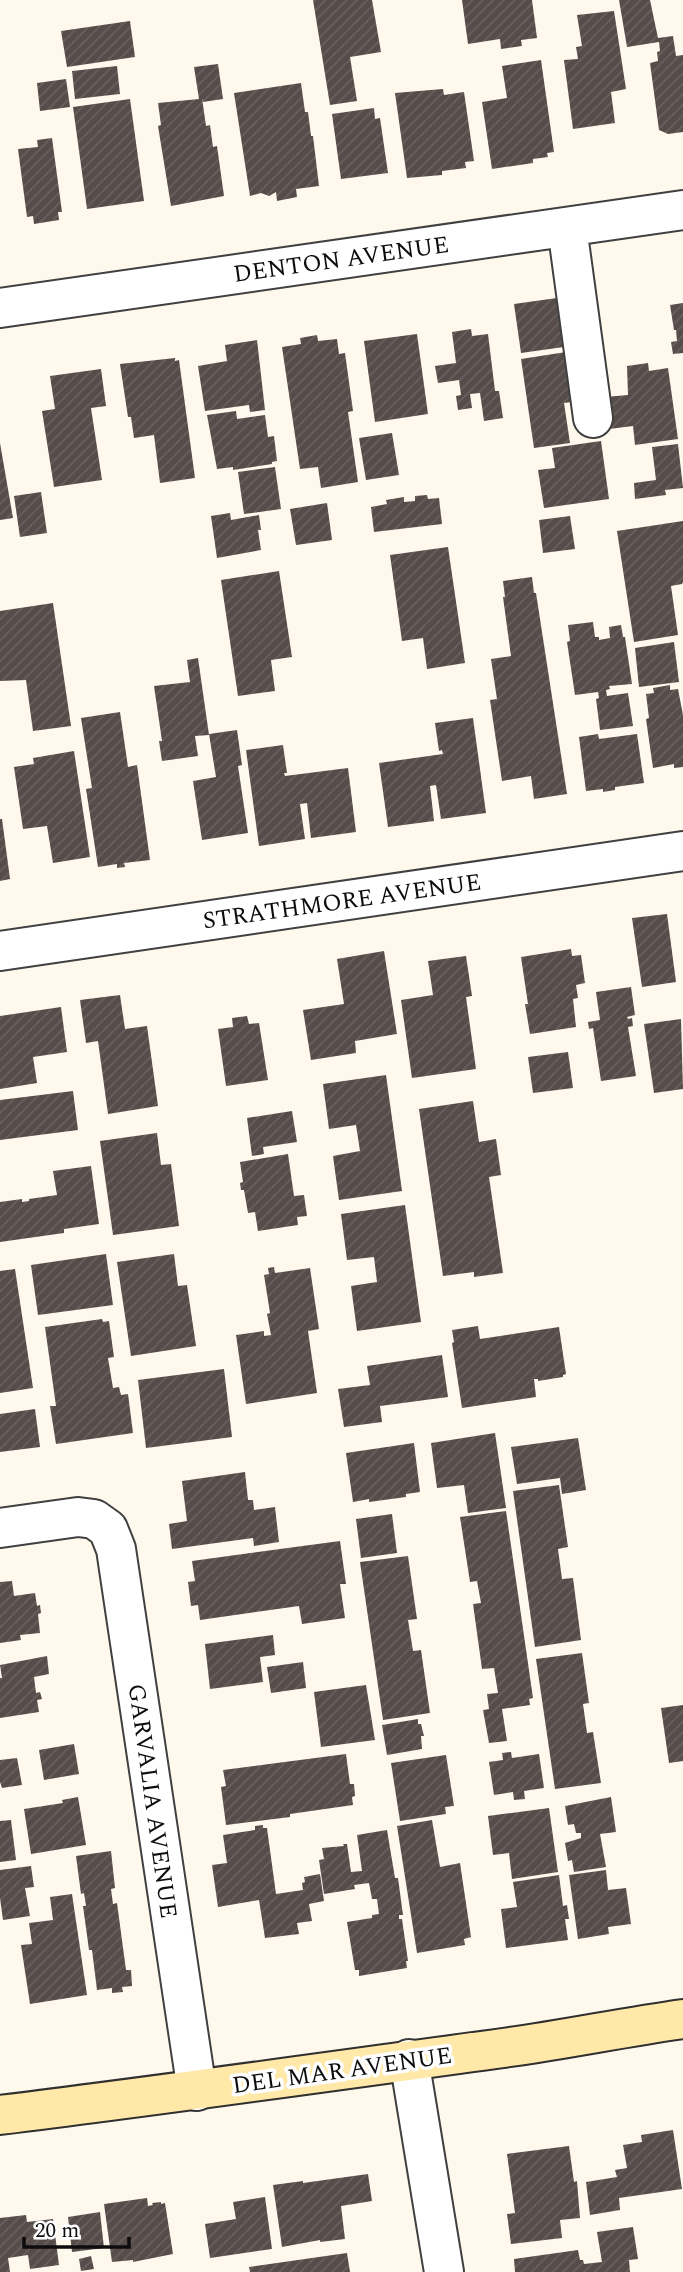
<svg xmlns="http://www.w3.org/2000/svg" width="683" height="2272" viewBox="0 0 683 2272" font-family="Spectral,serif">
<defs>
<pattern id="building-hatch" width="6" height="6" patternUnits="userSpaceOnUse" patternTransform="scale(1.75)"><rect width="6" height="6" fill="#564c49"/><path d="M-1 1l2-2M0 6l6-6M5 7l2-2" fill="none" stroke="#69615f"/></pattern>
</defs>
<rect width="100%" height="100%" fill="#fff9ed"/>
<path fill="url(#building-hatch)" d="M313,0H372L381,52L350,57L357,101L330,105Z
M462,0H532L537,38L521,40L522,46L501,49L500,39L468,44Z
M619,0H650L658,38L673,36L676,56L683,55V132L668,134L659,130L650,63L658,61L657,52L660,51L659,42L627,47Z
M614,11L626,89L611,92L615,123L573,129L564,60L578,59L576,47L582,46L577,15Z
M130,21L135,57L67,67L61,31Z
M541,60L554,152L547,153L548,157L533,159V163L492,169L482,102L507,98L502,66Z
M218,64L223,99L203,102L202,98L206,126L210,125L213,147L217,146L224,196L171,206L158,126L161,125L158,103L199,99L194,67Z
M117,66L120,94L75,99L72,71Z
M66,79L70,107L40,111L37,83Z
M301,83L305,112H308L311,136H313L319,186L296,189L297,197L277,201L276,192L269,196L261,193L250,196L234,93Z
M443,89L444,95L464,92L474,161L465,162L466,168L442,171V175L407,178L395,93Z
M130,99L144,201L87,209L73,107Z
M374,108L375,119L380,118L388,173L341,179L332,114Z
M52,138L62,212H58L59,220L34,224L33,216L27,217L18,149L38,147L37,140Z
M571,296L578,345L521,353L514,304Z
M683,303V353L673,354L671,342L677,341L676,330H674L670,305Z
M471,329L472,336L488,334L495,391H499L503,418L484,421L480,393L470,394L472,408L458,410L456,396L461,395L459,380L438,383L435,366L456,363L452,332Z
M417,334L428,414L375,422L364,341Z
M317,335L318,341L337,339L339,354L345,353L353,411L348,412L358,482L321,488L318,467L300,469L282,347L301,344L300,338Z
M257,340L265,410L250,412L249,405L205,411L198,366L227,361L225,345Z
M579,350L586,400L564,403L570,443L534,448L521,359Z
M175,358V361L179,360L195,478L160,483L154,435L134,438L131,417H128L120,364Z
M648,363L649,371L668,368L678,439L635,445L633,426L609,429L605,397L628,395L627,366Z
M101,369L106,406L91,408L102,480L54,487L42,411L55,409L50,376Z
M236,411L237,419L265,415L268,437L274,436L277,461L272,462V464L233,470V467L217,469L207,415Z
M392,433L399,475L366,480L359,438Z
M601,441L609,499L544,508L538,470L555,468L552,448Z
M0,443L13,518L0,520Z
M678,444L683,488L665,490L666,495L635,499L634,483L656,480L652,447Z
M275,467L281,509L244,514L238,472Z
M41,492L47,533L20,537L14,496Z
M427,495L428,499L439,498L442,524L374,532L371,507L387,504L386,500L404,497V502L415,501V496Z
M327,503L332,540L296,545L290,509Z
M230,513L231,520L259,515L261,530H258L261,550L217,558L211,516Z
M570,516L575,549L543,553L539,520Z
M683,521V582L682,584L671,586L678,635L634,642L617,531Z
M448,547L465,663L427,669L423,638L402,641L390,555Z
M279,571L292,657L271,660L275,691L238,696L221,580Z
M532,577L534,593H536L567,794L534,799L531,776L502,781L490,700L497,699L491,659L511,656L503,597H505L503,581Z
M53,603L71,726L33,731L26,680L0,681V611Z
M593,622L595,637H599V640L610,638L609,627L621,625L623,637H625L632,684L609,686L610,689L606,690L607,696L628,693L633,726L600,730L596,699L599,698L598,692L575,695L567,642L570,641L568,625Z
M674,642L679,682L639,687L635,648Z
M198,658L209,735L195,736L198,756L162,761L159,741H162L154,686L190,682L187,660Z
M670,685V690L678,689L683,715V767L674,768V764L653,768L646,719L649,718L646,694L654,693L653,688Z
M120,712L128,767L137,765L150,860L124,863L125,867L117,868V864L98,867L86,789L92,788L81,718Z
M473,718L486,813L441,819L436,785L430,786L434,821L388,827L379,763L443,754L442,750L439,751L435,723Z
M237,730L242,765L238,766L248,833L202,840L193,781L216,777L209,734Z
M598,734L599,739L637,734L644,783L615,787V790L603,792V789L586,791L579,737Z
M283,745L287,773H284L285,776L348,768L356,832L311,838L307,803L300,804L305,839L259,846L246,750Z
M74,751L90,857L53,863L47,826L23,829L14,767L34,764L33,758Z
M0,819H2L10,879L0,881Z
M667,914L676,982L642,987L632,918Z
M571,949L572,956L581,955L585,983L576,985L578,998L573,999L576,1027L530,1034L525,1004H528L521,957Z
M384,951L397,1034L355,1041L356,1053L311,1060L303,1010L344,1004L337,959Z
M466,956L472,996L466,997L476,1069L412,1078L401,1000L433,995L428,961Z
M631,987L635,1015L627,1017L628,1019L632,1018L633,1026L628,1027L636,1076L601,1081L593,1028L589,1029L588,1022L600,1020L596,992Z
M120,995L125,1029L147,1026L158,1106L108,1114L98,1041L86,1043L80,1000Z
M61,1007L67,1052L33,1057L37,1083L0,1089V1016Z
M247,1016L249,1024L259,1023L268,1080L226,1086L218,1029L233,1027L232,1018Z
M681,1019L683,1089L654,1093L644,1024Z
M568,1052L573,1088L533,1093L528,1057Z
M386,1075L402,1191L339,1200L333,1156L360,1151L356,1125L329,1129L323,1084Z
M73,1091L78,1130L0,1140V1100Z
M473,1101L479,1142L496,1139L501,1175L489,1177L503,1273L474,1277V1272L443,1276L419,1109Z
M292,1111L297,1142L263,1147L264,1154L252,1156L247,1118Z
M157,1133L161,1165L171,1164L179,1226L113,1235L100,1141Z
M288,1154L294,1196L304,1195L307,1216L297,1217L298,1225L258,1231L255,1212L248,1213L244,1190H241L240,1183L243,1182L240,1162Z
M91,1166L99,1224L64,1229V1233L0,1242V1202L22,1199V1202L29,1201V1199L57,1195L53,1171Z
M405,1205L421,1322L357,1331L351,1286L377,1282L374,1257L347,1260L341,1214Z
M106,1254L113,1305L38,1315L31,1265Z
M174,1254L178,1286L187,1285L196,1346L131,1356L117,1262Z
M274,1267L275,1273L310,1268L319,1329L308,1331L317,1393L246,1404L236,1335L264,1331V1336L271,1335L267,1314L270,1313L264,1275L269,1274L268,1268Z
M15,1269L33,1388L0,1393V1271Z
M102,1319L103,1322L109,1321L114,1357L108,1358L113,1388L119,1387L121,1395L128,1394L133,1433L56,1444L50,1406H56L45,1327Z
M478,1326L480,1339L559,1327L566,1374L563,1375V1377L538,1381V1379H534L536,1397L462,1408L452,1343L454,1342L452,1330Z
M442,1355L448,1397L380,1406L382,1422L344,1427L338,1389L370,1385L367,1366Z
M224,1369L232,1437L146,1448L138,1380Z
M35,1409L40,1447L0,1452V1414Z
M495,1433L506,1508L468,1513L464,1485L437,1488L431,1443Z
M578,1438L586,1490L562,1494L560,1478L517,1484L511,1447Z
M414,1443L420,1492L406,1494V1497L369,1502V1499L353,1502L346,1453Z
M245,1472L248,1500H253L254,1510L275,1507L279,1542L254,1546L253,1538L172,1549L169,1524L187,1521L182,1481Z
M559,1485L568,1547L558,1549L562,1579L573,1578L581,1640L535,1647L513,1491Z
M506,1511L533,1698L529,1699L530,1705L502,1709L507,1741L489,1743L483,1710L489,1709L487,1694L498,1693L494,1668L482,1669L473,1604L481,1603L477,1581L470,1582L460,1517Z
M392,1514L397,1553L361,1558L356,1519Z
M340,1541L346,1584H340L345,1618L302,1624L299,1606L200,1620L198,1605L191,1606L188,1582L195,1581L192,1561Z
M408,1556L417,1619L408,1620L413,1651L421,1650L430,1713L383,1720L360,1562Z
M12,1581L14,1596L35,1593L37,1606L40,1605L41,1613L38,1614L40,1633L20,1635L21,1640L0,1643V1582Z
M273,1635L275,1655L260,1657L263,1682L210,1689L205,1644Z
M582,1653L589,1703L583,1704L587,1733L593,1732L601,1783L555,1789L536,1659Z
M47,1656L49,1674L34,1677L36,1693L40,1692L42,1699L37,1700L39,1712L0,1718V1678H2L0,1665Z
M303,1662L306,1688L271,1693L267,1667Z
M366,1685L375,1740L321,1747L314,1692Z
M683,1705V1761L669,1763L661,1708Z
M418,1719V1724H421L424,1736H421L422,1749L387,1755L382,1725Z
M74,1744L79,1774L44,1780L39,1750Z
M511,1752L512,1758L539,1754L544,1788L524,1791L525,1799L514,1800L513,1792L494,1795L489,1762L503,1760L502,1753Z
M346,1754L350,1784H354L355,1796L352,1797L353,1805L290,1814V1817L226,1825L221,1787L226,1786L223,1770Z
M446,1755L454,1806L445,1807L446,1814L400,1821L391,1763Z
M17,1758L22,1785L2,1788L0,1782V1760Z
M78,1797L86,1845L31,1854L24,1809L63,1803L62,1800Z
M611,1797L616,1832L600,1834L606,1867L574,1872L572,1860L568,1861L565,1843L581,1838V1833H576L574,1824L568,1825L565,1806Z
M549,1808L558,1872L512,1879L509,1853L493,1855L488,1816Z
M11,1820L16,1860L0,1862V1821Z
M432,1820L440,1867L460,1863L471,1937L464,1939L465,1945L417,1953L397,1826Z
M263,1825V1828H267L276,1894L303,1890L302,1883L305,1882L304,1877L320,1874L324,1901L309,1904L312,1921L297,1923L299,1934L265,1938L259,1900L218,1907L212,1865L227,1863L223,1835L255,1830V1826Z
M387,1830L395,1878H398L403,1915H399V1919H402L408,1961H406L407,1968L359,1976V1970H355L347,1922L372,1918V1915L379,1914L377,1899H372L369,1883L354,1885L355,1889L324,1894L319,1860L324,1859L322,1848L344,1846L343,1844H347L351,1872L362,1871L357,1835Z
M111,1851L115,1888L111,1889L113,1904L117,1903L126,1970H131L132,1986L122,1987L123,1992L112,1993V1988L97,1990L92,1950H89L83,1906H86L84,1893L81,1894L76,1856Z
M31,1866L34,1887L25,1888L30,1916L3,1920L0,1898V1870Z
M606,1870L608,1890L626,1888L631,1924L608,1927L609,1934L578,1939L569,1875Z
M559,1875L563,1906L567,1905L569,1919H565L568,1940L506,1948L501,1909L517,1907L513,1882Z
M72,1894L87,1995L30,2004L21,1945L32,1944L29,1923L53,1920L50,1897Z
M673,2130L682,2189L619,2198L620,2210L590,2215L586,2182L617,2177L615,2170L627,2168L623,2145L642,2142L641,2135Z
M569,2146L574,2182L577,2181L580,2218L560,2220L562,2238L511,2244L507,2214L515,2213L507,2154Z
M368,2174L372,2201L341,2206L345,2239L320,2242V2240L282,2247L273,2185L303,2181V2183Z
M265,2197L272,2249L210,2258L205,2224L236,2219L233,2202Z
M147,2198L148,2206L153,2205L152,2203L161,2202V2204L165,2203L173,2254L133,2262V2260L112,2262L104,2204Z
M100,2212L104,2248L72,2252L68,2217Z
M26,2215L27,2222L53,2219L59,2265L30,2269L28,2255L8,2258L10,2272H0V2218Z
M633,2227L638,2259L629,2260L630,2272H515L514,2259L578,2250L580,2260H583L584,2264L602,2262L597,2232Z
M347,2253L350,2272H250L249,2267Z
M91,2256L94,2269L81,2271L79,2259Z"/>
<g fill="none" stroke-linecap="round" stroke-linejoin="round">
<defs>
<path id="minor" d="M567,227L593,418
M0,308L683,210
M0,951L683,851
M0,1528L78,1517L94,1519L108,1529L116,1549L197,2091
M409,2059L444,2272"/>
<path id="secondary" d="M0,2115C170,2094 340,2070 510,2047C568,2039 625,2027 683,2019"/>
</defs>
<use href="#minor" stroke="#404040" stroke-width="42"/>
<use href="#secondary" stroke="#2f2f2f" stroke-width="42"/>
<use href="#minor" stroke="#fff" stroke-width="38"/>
<use href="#secondary" stroke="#ffe8a8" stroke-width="38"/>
</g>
<g text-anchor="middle" stroke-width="7" stroke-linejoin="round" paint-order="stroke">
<g font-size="24" fill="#0d0d0d" stroke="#fff">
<text transform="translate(341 259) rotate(-8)" y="8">DENTON AVENUE</text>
<text transform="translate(342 901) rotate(-8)" y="8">STRATHMORE AVENUE</text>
<text transform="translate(153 1801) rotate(82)" y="8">GARVALIA AVENUE</text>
<text transform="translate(342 2070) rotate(-8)" y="8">DEL MAR AVENUE</text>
</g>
</g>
<path d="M24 2237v10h105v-10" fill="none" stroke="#0d0d0d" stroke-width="3.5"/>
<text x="35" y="2237" font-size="21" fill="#0d0d0d" stroke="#ffffff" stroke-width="5" paint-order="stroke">20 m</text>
</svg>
